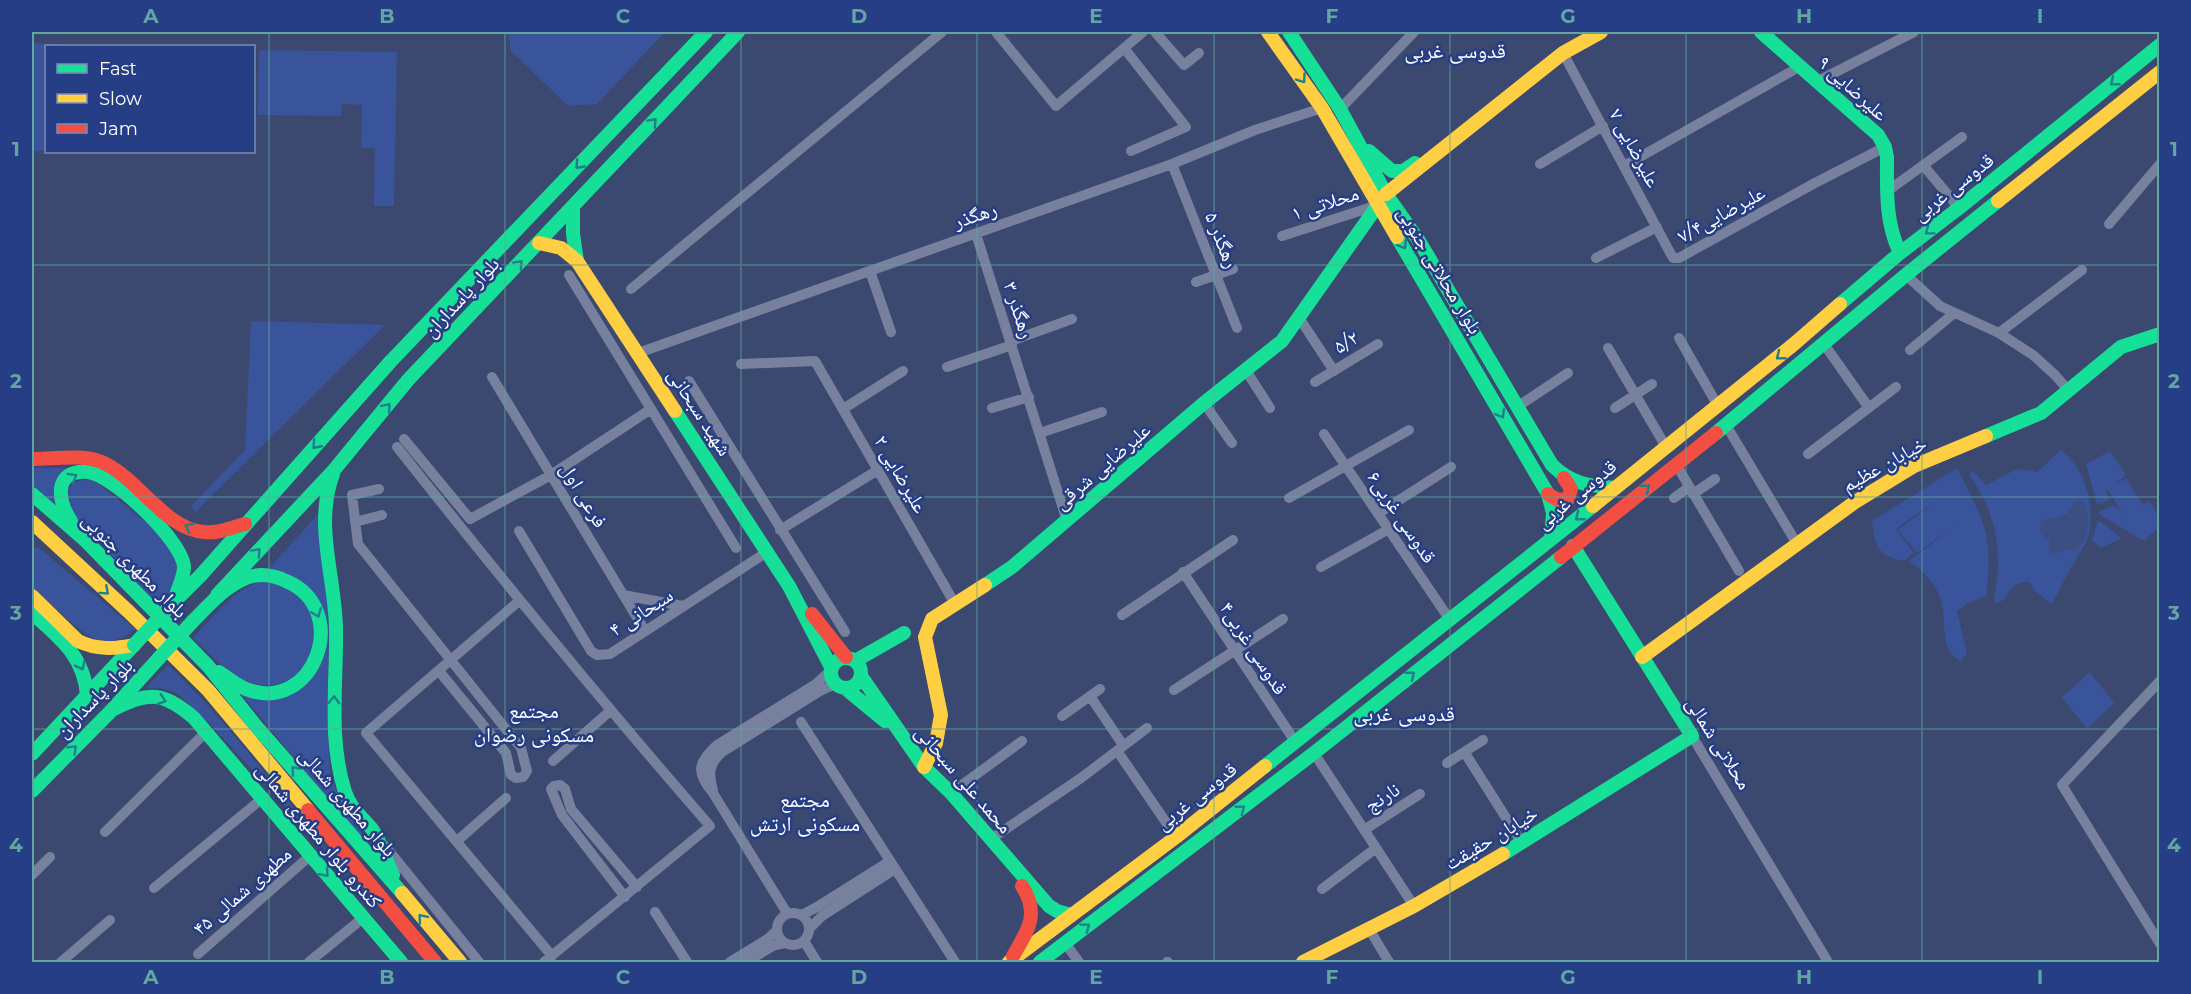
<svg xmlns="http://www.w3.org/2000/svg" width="2191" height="994" viewBox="0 0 2191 994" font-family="Montserrat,'Noto Naskh Arabic',sans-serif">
<rect width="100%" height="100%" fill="#3b486f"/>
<path fill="#3a549b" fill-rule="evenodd" d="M511,32H665L597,104L568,106L511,51L508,35Z
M32,43L85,46H46V151H32Z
M259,50L397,52L394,206H374L375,148H361L362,105L342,104L341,116L258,115Z
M251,321L385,325L195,512L191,506L245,450Z
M2061,450C2085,469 2095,503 2089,534C2087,544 2078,554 2074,563C2066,576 2059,590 2052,604L2033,589L2030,582C2015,581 2010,589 2004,600L1996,603L1994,600C2003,551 1997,515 1969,474L1973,471L1986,485L2017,469L2037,472ZM2070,508L2067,548L2058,552L2050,540L2060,518L2067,514Z
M2110,451L2126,475L2113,486L2126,478L2143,505L2149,501L2159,516V527L2144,541L2097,513L2114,505L2122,513L2108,490L2106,491L2110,500L2097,504L2086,464Z
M32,468H70L56,508L32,488Z
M1957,468C1984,521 1994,536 1986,596L1966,604L1957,611L1967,653L1960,661C1940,650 1946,624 1942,605C1940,593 1934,584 1926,576C1921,570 1916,565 1908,562L1957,524L1917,553L1898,530L1941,497L1896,529L1914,553L1903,561C1877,556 1875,545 1872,521Z
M93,479L164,537L176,557L177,580L159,605L73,516L67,491C74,480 81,480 93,479Z
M319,513L329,618L327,716L330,771L340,801L377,856L238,691L281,698L300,690L311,681L324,612L265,573Z
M2098,520L2122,538L2101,548L2092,541Z
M32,546L39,548L135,629C107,652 89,639 66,618C55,608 43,597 32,586Z
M258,582C264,582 270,582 276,584C340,602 317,701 252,683C230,677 210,653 193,638C212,618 231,592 258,582Z
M168,665C234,728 290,806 349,876L211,725L177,693L160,688H146Z
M2090,672L2114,703L2087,729L2062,697Z"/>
<path fill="#3d4f82" d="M2079,499C2094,509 2089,542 2075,551L2065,548L2054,554L2049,551L2050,540C2042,537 2038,531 2041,522L2050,517L2064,518L2074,502Z"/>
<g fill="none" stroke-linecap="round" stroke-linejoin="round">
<path stroke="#77809d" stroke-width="10" d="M996,32L1056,106L1143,32
M1155,32L1184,65L1199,53
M1124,48L1186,127L1131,151
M1563,53L1673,258H1679L1815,183L1885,147
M1816,82L1914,32
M1340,109L1414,32
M1172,164L1237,328
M1540,164L1603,126
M1923,165L1959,208
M1624,166L1799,67
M1889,190L1962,137
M2109,224L2160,164
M976,234L1067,521
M1282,236L1378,205
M1596,258L1657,227
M870,271L891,332
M569,275L736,548
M1906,275L1940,306L1999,333L2033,355L2055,375L2068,390
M1196,282L1233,269
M631,289L942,32
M1298,316L1334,371
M1999,333L2082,270
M1679,338L1718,406
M1011,341L1072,319
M1824,344L1869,408
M1608,348L1666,447
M1910,350L1953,314
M638,353L1172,164L1255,130L1322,108
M741,364L815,361L955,604
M947,367L1012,345
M1245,369L1270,408
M492,377L645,631
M689,381L845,632
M1315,382L1378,344
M1204,403L1232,443
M1517,407L1568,373
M992,408L1029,397
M1615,408L1652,384
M843,409L903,371
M1726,425L1797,544
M1040,433L1102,412
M1324,434L1450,620
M404,439L470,519L551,475L651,409
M397,447C499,576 602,702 710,826L544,962
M1808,454L1896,387
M1676,464L1739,571
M379,489L352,495L358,544L521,748L527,771L523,777L516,778L511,775L506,753L439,671
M1693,494L1715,479
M1289,498L1409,430
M1674,498L1689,487
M1379,513L1451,467
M355,522L382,515
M780,530L878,470
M519,531L591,651L597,655L610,654L767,552
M1321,567L1389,529
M1183,572L1296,743
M623,595L683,606
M519,601L366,733L552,956
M1122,615L1233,540
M2160,681L2062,785L2160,944
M1174,690L1283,619
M1090,696L1123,745L1118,752L1176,837
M1062,716L1100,689
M801,722L955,962
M1692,736L1828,962
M1314,753L1414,906
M1465,753L1522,843
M553,761L610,711
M1447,763L1483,740
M713,790C708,773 709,764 722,752L820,691L835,684
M951,793L1022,741
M1364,830L1420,794
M105,832L206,732
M991,839L1081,778L1147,728
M457,841L506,798
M385,846L479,962
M32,875L50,857
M154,888L264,797
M1322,889L1376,848
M625,897L562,815L551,789L554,786L560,785L565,789L571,809L637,887
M655,912L687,962
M777 929a16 16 0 1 1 32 0a16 16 0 1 1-32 0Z
M787,913L713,793C696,773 697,763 717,745L816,684L830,671
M802,915L817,907L890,861
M810,928L822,916L895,869
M1369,929L1389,962
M804,941L817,962
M1065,943L1079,962
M198,954L311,855
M61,962L110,920
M309,962L363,918
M730,962L769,938L777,930
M746,962L773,946L785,943
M1167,962H1168"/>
<path stroke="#16e098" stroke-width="14" d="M1289,32L1340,109L1386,194L1419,241L1552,465C1571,484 1590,486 1615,488
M1761,32L1878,135L1885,147L1887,157C1887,190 1885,222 1900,253
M1369,151L1392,171H1403L1415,163
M573,208V234L577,261
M1397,237L1548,494L1553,513L1551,539
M1840,304L1900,253L1959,208L2160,45
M675,411L789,586L831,667
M1716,433L1907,274L1998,201
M1986,436L2041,413L2121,347L2160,334
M333,474C314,525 335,576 336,628C337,683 328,739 345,792C350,808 362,817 372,829C381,842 386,861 393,875
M32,494L86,541L208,666L256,726L402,893
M71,521C57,501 53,469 88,472C112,474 183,541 184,567C184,577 178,588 175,598
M985,585L1012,567L1204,403L1282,341L1378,205
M217,595L334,470L408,380L738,32
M173,603L201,575L391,361L706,32
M32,613C60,638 84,656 87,695
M193,621C209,605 224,587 246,578C259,573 273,575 286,581C353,609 314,716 246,689C236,685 228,678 219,672
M831 673a15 15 0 1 1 30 0a15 15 0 1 1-30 0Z
M855,661L904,633
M861,676L924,767L951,793L1049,906L1057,911L1071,915
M845,688L885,721
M114,709C149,691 164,692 194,718L401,962
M32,754L134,645
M1265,766L1593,506
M32,791L111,711L159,658
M1503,854L1692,736L1573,546
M1040,962L1314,753L1561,557"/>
<path stroke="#ffcf43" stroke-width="14" d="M1268,32L1322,108L1397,237
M1386,194L1563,53L1601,32
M1998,201L2160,72
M539,243L561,248L577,261L675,411
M1593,506L1794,344L1840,304
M32,522L129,612L208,690L308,810
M32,596L78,641C97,650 114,649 134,645
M1642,657L1855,502L1914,466L1986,436
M924,767L936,743L941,715L925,637L932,619L985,585
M402,893L460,962
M1009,962L1176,837L1265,766
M1303,962L1414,906L1503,854"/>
<path stroke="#f24e42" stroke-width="14" d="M32,459C55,459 84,453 106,464C138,480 167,530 204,532C218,534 232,527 245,524
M1548,494L1558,500L1568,499L1571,489L1564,478
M1561,557L1716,433
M812,614L846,657
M308,810L435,962
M1013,956C1028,930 1040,914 1022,886"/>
<path stroke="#16e098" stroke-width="14" d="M134,645L173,603
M159,658L193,621"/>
</g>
<defs><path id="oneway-chevron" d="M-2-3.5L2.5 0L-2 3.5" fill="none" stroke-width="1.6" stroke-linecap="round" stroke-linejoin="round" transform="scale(1.5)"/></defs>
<g stroke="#1f7f8d">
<use href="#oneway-chevron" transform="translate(1302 79) rotate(55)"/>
<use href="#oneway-chevron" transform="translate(2114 82) rotate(141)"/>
<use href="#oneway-chevron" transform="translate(653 122) rotate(-47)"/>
<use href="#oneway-chevron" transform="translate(579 165) rotate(134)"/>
<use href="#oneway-chevron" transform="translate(1929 231) rotate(143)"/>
<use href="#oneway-chevron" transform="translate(1403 245) rotate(59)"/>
<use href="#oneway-chevron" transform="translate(519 264) rotate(-47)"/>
<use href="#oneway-chevron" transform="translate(1780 356) rotate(141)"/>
<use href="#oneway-chevron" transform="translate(387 407) rotate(-50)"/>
<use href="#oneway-chevron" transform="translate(1501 414) rotate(60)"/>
<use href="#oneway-chevron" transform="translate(316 445) rotate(132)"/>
<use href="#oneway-chevron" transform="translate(73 477) rotate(-30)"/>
<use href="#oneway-chevron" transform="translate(1646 488) rotate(-39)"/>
<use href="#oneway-chevron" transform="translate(1579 517) rotate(141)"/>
<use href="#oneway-chevron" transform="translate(189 527) rotate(-153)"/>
<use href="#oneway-chevron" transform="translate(257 552) rotate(-47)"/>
<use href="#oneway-chevron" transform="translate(105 591) rotate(42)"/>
<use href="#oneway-chevron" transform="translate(317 613) rotate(68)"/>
<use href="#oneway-chevron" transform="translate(81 666) rotate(64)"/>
<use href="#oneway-chevron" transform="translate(1411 675) rotate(-39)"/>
<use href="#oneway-chevron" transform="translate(162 700) rotate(17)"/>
<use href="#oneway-chevron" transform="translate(334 700) rotate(-88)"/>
<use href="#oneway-chevron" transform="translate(73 749) rotate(-45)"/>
<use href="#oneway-chevron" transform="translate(295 770) rotate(-131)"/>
<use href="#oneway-chevron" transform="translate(1241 809) rotate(-37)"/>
<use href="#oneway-chevron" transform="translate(325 873) rotate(50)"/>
<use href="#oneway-chevron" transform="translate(422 918) rotate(-130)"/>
<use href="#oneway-chevron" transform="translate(1086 927) rotate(-37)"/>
</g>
<path fill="none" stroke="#63a6a1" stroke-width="1.5" stroke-opacity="0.55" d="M269,32V962M505,32V962M741,32V962M977,32V962M1214,32V962M1450,32V962M1686,32V962M1922,32V962M32,265H2160M32,497H2160M32,729H2160"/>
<g text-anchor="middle" stroke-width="5" stroke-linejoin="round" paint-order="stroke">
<g font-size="20" fill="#fff" stroke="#253e85">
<text transform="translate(1853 88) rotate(42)" y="7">۹ علیرضایی</text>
<text transform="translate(1635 148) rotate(62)" y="7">۷ علیرضایی</text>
<text transform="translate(1953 187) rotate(-38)" y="7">قدوسی غربی</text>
<text transform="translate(1325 203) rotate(-18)" y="7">۱ محلاتی</text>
<text transform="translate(1721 214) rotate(-29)" y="7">علیرضایی۷/۴</text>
<text transform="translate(975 215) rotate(-19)" y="7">رهگذر</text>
<text transform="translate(1222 240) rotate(68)" y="7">۵ رهگذر</text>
<text transform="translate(1440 270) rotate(59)" y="7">بلوار محلاتی جنوبی</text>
<text transform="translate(461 297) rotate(-47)" y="7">بلوار پاسداران</text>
<text transform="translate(1019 310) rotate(72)" y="7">۳ رهگذر</text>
<text transform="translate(1346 342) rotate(-31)" y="7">۵/۲</text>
<text transform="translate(700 412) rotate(57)" y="7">شهید سبحانی</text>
<text transform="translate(1884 464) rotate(-29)" y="7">خیابان عظیم</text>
<text transform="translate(1102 466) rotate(-41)" y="7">علیرضایی شرقی</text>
<text transform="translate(901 474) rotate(60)" y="7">۲ علیرضایی</text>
<text transform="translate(1576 494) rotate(-39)" y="7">قدوسی غربی</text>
<text transform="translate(584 495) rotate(59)" y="7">فرعی اول</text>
<text transform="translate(1402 517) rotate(56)" y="7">قدوسی غربی۶</text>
<text transform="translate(135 565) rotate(45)" y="7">بلوار مطهری جنوبی</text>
<text transform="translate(641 612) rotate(-33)" y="7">سبحانی ۴</text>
<text transform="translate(1254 648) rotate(57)" y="7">قدوسی غربی۴</text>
<text transform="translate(94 698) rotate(-46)" y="7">بلوار پاسداران</text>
<text transform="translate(1719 743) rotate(58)" y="7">محلاتی شمالی</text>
<text transform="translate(964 779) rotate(49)" y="7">محمد علی سبحانی</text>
<text transform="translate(1196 796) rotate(-38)" y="7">قدوسی غربی</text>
<text transform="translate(1382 797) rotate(-32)" y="7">نارنج</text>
<text transform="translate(348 802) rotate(49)" y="7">بلوار مطهری شمالی</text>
<text transform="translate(319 835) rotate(50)" y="7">کندرو بلوار مطهری شمالی</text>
<text transform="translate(1491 838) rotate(-31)" y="7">خیابان حقیقت</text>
<text transform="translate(242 891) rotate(-41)" y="7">مطهرى شمالى ۴۵</text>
</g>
<g font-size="21" fill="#fff" stroke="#253e85">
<text x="1455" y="58">قدوسی غربی</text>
<text x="534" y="718">مجتمع<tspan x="534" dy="24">مسکونی رضوان</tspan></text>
<text x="1404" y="721">قدوسی غربی</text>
<text x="805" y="807">مجتمع<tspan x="805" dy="24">مسکونی ارتش</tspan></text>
</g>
</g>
<rect width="2191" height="994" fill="none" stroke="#253e85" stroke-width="66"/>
<rect x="45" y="45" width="210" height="108" fill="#253e85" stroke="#7c8bb6" stroke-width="1.5"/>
<rect x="57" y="64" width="30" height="9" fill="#16e098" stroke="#7c8bb6" stroke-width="1.5"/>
<text x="99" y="75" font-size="18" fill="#ffffff">Fast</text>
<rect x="57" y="94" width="30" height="9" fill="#ffcf43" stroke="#7c8bb6" stroke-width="1.5"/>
<text x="99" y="105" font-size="18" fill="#ffffff">Slow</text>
<rect x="57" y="124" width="30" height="9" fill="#f24e42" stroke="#7c8bb6" stroke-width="1.5"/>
<text x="99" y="135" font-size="18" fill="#ffffff">Jam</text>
<rect x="33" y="33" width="2125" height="928" fill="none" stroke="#63a6a1" stroke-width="2"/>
<g font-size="20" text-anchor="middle" font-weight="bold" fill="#63a6a1">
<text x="151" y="23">A</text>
<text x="387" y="23">B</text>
<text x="623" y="23">C</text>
<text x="859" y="23">D</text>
<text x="1096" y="23">E</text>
<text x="1332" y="23">F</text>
<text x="1568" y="23">G</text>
<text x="1804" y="23">H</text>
<text x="2040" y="23">I</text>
<text x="16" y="156">1</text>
<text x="2174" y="156">1</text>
<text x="16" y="388">2</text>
<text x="2174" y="388">2</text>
<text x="16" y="620">3</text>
<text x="2174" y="620">3</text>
<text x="16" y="852">4</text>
<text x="2174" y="852">4</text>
<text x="151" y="984">A</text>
<text x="387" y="984">B</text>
<text x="623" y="984">C</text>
<text x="859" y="984">D</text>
<text x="1096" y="984">E</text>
<text x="1332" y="984">F</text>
<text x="1568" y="984">G</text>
<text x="1804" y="984">H</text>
<text x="2040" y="984">I</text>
</g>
</svg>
